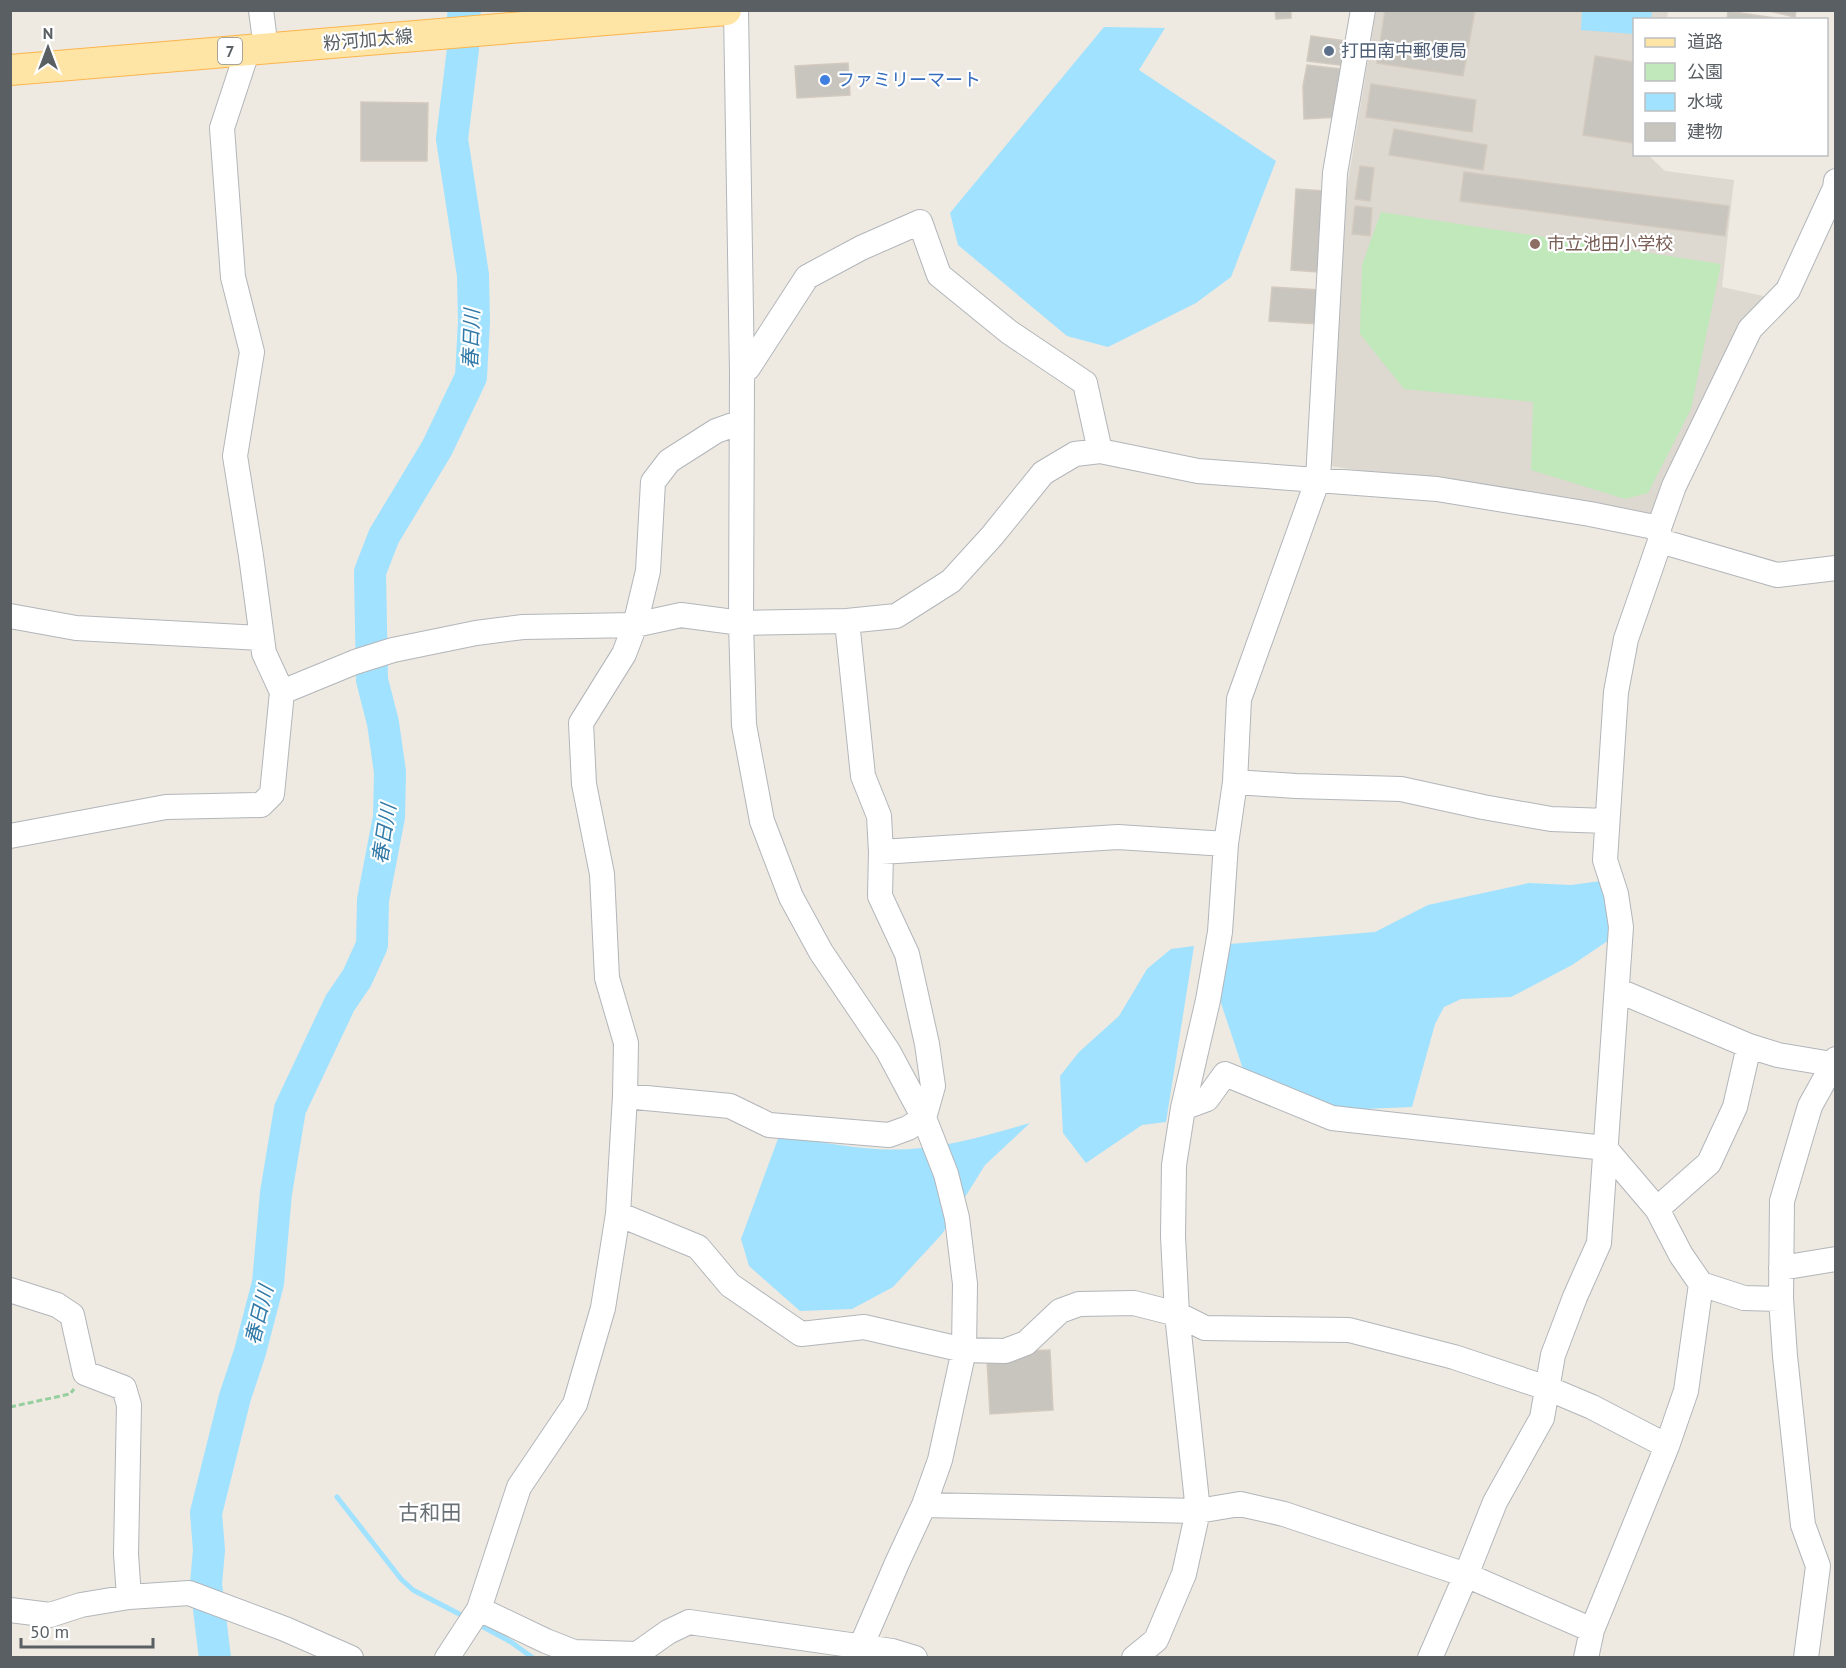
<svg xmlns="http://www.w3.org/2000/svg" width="1846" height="1668" viewBox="0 0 1846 1668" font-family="'PT Sans','Noto Sans JP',sans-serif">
<rect width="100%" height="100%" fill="#eee9e1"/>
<path fill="#ddd8d0" d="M1376,11H1668L1667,19L1634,20V154L1648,155L1665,171L1734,180L1722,287L1768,297L1747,324L1650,515L1331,466L1345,200Z"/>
<path fill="#c0e8bb" d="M1381,212L1721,264L1691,409L1648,493L1625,499L1531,470L1533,402L1404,389L1360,334L1362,265Z"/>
<path fill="#a0e2ff" d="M1582,11V10L1652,11L1651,19L1634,20V34L1581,30Z
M1104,27L1165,28L1139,70L1276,161L1231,277L1196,303L1108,347L1067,336L958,245L950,213Z
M1601,881L1612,938L1572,965L1511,997L1461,999L1444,1007L1435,1024L1412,1107L1339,1110L1243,1069L1219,997L1230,944L1375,932L1428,905L1529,883L1571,885Z
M1194,946L1166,1122L1142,1125L1086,1163L1063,1133L1060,1076L1079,1052L1119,1016L1147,969L1171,949Z
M1030,1123L985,1165L942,1234L893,1287L852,1309L800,1311L749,1266L741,1239L779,1136C811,1140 844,1147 876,1149C928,1153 981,1137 1030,1123Z"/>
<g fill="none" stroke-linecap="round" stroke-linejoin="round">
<path stroke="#a0e2ff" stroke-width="5" d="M337,1497L401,1579L413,1590L467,1618
M478,1624L511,1642L533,1658"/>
<path stroke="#a0e2ff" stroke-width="32" d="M215,1658L206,1584L209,1550L206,1513L235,1397L250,1352L268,1283L276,1193L290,1109L340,1003L357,978L372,945L373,900L389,817L390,772L383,723L372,680L370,572L384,536L437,448L471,377L474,322L473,275L452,139L463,49V16L465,10"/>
</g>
<path fill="#c8c4be" stroke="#d3cabf" stroke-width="1.5" d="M1275,10H1291V18L1276,19Z
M1385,10H1475L1463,76L1377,63Z
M1765,10H1796L1795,17Z
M1728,11L1774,18V20H1727Z
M1311,36L1352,42L1348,66L1307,61Z
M1595,56L1634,62V143L1583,135Z
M848,63L850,95L797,98L795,66Z
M1307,65L1349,70L1340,117L1304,119L1303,86Z
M1371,84L1476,100L1472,132L1366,117Z
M361,102L428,103L427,161H361Z
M1394,129L1487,145L1483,170L1389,155Z
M1360,166L1374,168L1370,201L1355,199Z
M1464,172L1729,206L1725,236L1460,201Z
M1296,189L1324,191L1318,272L1291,270Z
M1355,206L1372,208L1370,236L1352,234Z
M1272,287L1320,290L1317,324L1269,321Z
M1050,1350L1053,1410L990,1414L987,1360L1020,1358L1019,1351Z"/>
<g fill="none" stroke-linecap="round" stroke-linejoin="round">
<defs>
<path id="minor" d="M261,10L266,49
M736,10L742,373L741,623L744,725L762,821L791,897L821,952L888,1051L924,1118L946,1174L957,1218L965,1284L964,1350L940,1460L924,1505L897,1563L856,1658
M742,373L748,368L807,277L861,248L920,222L939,275L1009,332L1085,383L1100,451
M1660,541L1777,575L1836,568
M10,616L76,628L261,638
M282,692L355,662L393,650L476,633L523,627L635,625L681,615L741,623L847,621L896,616L951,581L992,536L1043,473L1075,454L1100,451L1198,471L1437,489L1590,514L1659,528
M1235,782L1296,786L1401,789L1483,807L1551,819L1607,821
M10,836L166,807L261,805L272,794L282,692L264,653L251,556L235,456L252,352L233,277L222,128L248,49
M881,852L1118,837L1226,844
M1617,990L1749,1046L1778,1055L1832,1064
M625,1096L730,1106L769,1125L889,1135L908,1128L924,1118L933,1086L927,1044L907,954L880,896L881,852L879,816L863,776L847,621
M1183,1108L1207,1099L1225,1074L1332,1118L1605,1148L1657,1209L1681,1255L1701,1284L1744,1298L1781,1299
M1657,1209L1709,1163L1735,1107L1749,1046
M618,1214L698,1247L730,1285L801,1334L864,1327L964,1350L1005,1351L1026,1343L1060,1311L1079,1304L1134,1303L1177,1314L1205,1328L1349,1330L1454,1357L1547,1388L1592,1407L1667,1446
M1781,1268L1836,1259
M10,1290L57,1305L72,1315L85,1373L124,1388L129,1405L126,1554L129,1597
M924,1505L1198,1511L1240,1504L1284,1514L1466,1575L1592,1630
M479,1609L546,1641L574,1652L637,1654L668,1632L689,1622L892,1651L915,1658
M10,1610L50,1615L81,1605L129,1597L189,1593L285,1629L351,1658
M447,1658L479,1609L519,1487L575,1404L603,1308L618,1214L625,1096L626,1043L607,978L602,874L584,784L581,723L624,654L635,625L648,571L653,482L669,461L716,431L741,422
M1134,1658L1156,1640L1184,1574L1198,1511L1177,1314L1173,1236L1174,1165L1183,1108L1208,1000L1220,932L1226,844L1235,782L1239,699L1318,479L1335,173L1363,10
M1430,1658L1466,1575L1495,1502L1542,1418L1553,1355L1575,1297L1599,1243L1621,927L1616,894L1605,860L1616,692L1626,639L1660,541L1659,528L1674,486L1750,329L1788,290L1835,188L1836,181
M1586,1658L1592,1630L1667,1446L1686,1391L1701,1284
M1806,1658L1818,1566L1803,1525L1785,1356L1781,1299L1782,1201L1810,1106L1836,1059"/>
<path id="major" d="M10,70L726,10"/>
</defs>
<use href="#minor" stroke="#b2b6ba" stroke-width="26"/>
<use href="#major" stroke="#fdb44b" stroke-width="32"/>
<path stroke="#96cf9e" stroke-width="3" stroke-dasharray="6 3" stroke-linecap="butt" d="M10,1407L70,1394L74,1389"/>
<use href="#minor" stroke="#fff" stroke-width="24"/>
<use href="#major" stroke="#ffe5a5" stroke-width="30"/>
</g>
<circle fill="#5c6f8a" stroke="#fff" stroke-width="2" cx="1329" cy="51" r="6"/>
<circle fill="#3f7fe0" stroke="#fff" stroke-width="2" cx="825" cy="80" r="6"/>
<circle fill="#8d6e63" stroke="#fff" stroke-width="2" cx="1535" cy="244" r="6"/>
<g text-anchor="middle" stroke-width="4.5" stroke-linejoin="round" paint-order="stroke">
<rect fill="#fff" stroke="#8b8f92" stroke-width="1.5" x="218" y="38" width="24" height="26" rx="4.5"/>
<g font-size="16" font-weight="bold" fill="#595f63">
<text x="230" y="57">7</text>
</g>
<g font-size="18" fill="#595f63" stroke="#fff">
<text transform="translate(368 40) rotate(-5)" y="6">粉河加太線</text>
</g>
<g font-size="18" fill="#4e5e75" stroke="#fff" text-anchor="start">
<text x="1341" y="57">打田南中郵便局</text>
</g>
<g font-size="18" fill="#366cbe" stroke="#fff" text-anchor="start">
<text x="837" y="86">ファミリーマート</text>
</g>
<g font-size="18" fill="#785e54" stroke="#fff" text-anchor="start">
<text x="1547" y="250">市立池田小学校</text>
</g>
<g font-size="20" font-style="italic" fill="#3179a7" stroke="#fff">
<text transform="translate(471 339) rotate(-88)" y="7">春日川</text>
<text transform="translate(384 834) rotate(-81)" y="7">春日川</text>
<text transform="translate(259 1315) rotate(-76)" y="7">春日川</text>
</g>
<g font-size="21" fill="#6a7175" stroke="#fff">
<text x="430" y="1520">古和田</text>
</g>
</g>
<rect width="1846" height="1668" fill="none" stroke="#595f63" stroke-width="24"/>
<rect x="1633" y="18" width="195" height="138" fill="#ffffff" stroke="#bdbfc1" stroke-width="1.5"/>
<rect x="1645" y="38" width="30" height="9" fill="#ffe5a5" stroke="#bdbfc1" stroke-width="1.5"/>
<text x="1687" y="48" font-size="18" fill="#595f63">道路</text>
<rect x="1645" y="63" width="30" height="18" fill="#c0e8bb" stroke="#bdbfc1" stroke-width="1.5"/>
<text x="1687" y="78" font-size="18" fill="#595f63">公園</text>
<rect x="1645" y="93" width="30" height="18" fill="#a0e2ff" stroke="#bdbfc1" stroke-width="1.5"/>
<text x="1687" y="108" font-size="18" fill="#595f63">水域</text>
<rect x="1645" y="123" width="30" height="18" fill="#c8c4be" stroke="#bdbfc1" stroke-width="1.5"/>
<text x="1687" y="138" font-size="18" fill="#595f63">建物</text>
<g transform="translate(48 48)" stroke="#ffffff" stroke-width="4.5" paint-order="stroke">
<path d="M0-4.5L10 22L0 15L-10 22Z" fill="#595f63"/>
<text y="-9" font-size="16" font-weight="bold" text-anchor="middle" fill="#595f63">N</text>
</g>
<path d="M21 1638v9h132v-9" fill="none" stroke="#595f63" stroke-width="3"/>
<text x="30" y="1638" font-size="18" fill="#595f63" stroke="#ffffff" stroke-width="4.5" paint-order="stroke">50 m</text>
</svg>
